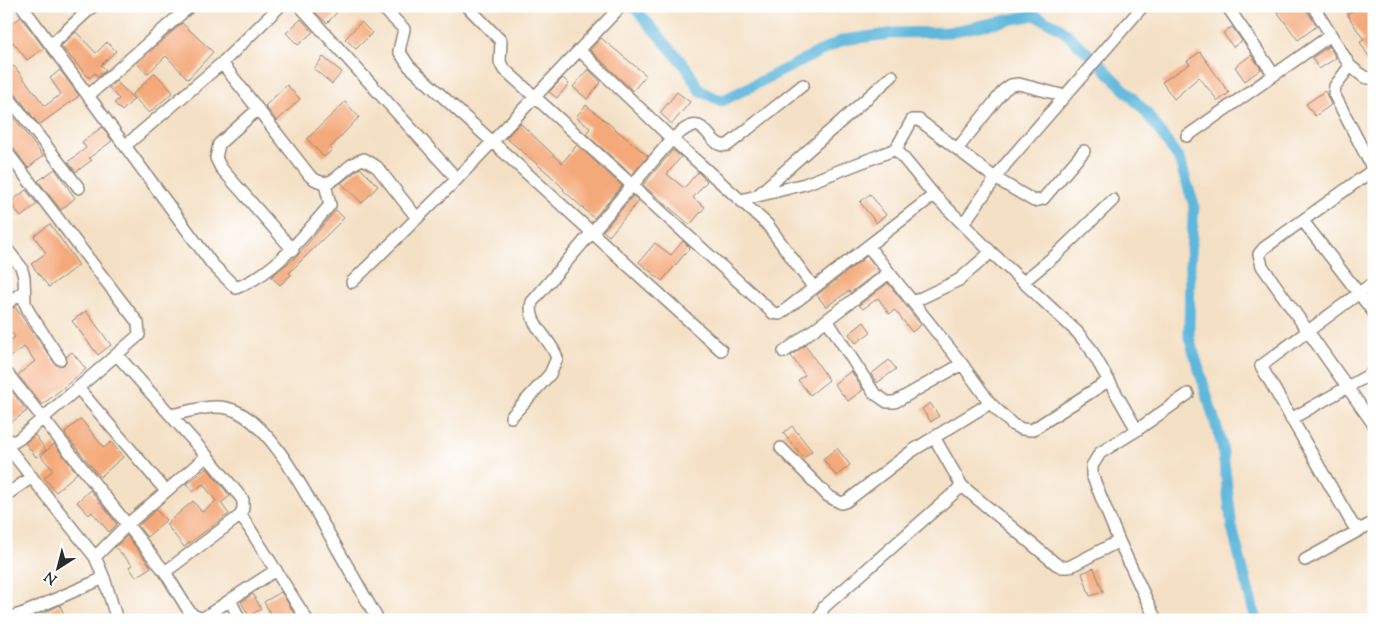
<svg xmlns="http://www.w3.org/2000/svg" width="1380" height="626" viewBox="0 0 1380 626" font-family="'Sorts Mill Goudy',serif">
<rect width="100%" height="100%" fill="#fff"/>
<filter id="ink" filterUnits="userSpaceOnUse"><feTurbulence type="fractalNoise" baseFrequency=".02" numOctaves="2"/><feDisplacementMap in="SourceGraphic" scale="10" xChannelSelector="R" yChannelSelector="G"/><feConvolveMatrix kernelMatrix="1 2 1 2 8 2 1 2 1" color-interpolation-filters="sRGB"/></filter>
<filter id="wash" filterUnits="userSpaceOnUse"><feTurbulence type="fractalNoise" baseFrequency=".0096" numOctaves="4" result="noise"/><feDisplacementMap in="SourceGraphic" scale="20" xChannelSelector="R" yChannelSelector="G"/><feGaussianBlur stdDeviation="1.12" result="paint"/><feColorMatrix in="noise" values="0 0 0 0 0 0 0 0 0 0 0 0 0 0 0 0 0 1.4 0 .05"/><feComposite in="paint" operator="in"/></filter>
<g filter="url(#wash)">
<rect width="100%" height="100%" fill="#f4e0c5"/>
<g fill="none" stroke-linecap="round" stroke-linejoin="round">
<path stroke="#5eb7dc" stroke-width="11" d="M633,6L686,67L700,91L722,101L843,40L896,33L949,32L1034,15L1059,27L1100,64L1146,112L1179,159L1194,205L1190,266L1189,337L1222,445L1232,528L1256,620"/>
</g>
<g id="blocks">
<path fill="#f4a97a" d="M315,6H343L327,23L312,9Z
M1273,6H1303L1317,26L1298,40Z
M1361,6H1371L1374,12V65L1360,42L1364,40L1347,14Z
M21,17L44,48L27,60L13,42L11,44L6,38V28Z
M301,19L313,32L298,45L286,33Z
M361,22L372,33L356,49L345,39Z
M182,23L213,52L188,79L166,56L147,74L137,63Z
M1232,27L1242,41L1233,47L1223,33Z
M76,32L96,53L107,42L116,51L101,65L106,70L98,77L95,73L89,78L61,46Z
M601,38L646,75L633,91L590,50Z
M1329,46L1336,58L1319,69L1312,58Z
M1200,52L1229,93L1218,101L1199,77L1174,99L1162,82L1190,64L1187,61Z
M1251,55L1261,69L1245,81L1235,67Z
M323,57L342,72L332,84L314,69Z
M14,66L45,106L61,94L50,78L60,70L79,96L39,125L12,89L6,87V72Z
M588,69L601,82L587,99L573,87Z
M155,73L173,92L149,113L132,95Z
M563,78L569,84L557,98L549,92Z
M116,81L134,99L122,111L114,103L119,99L109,88Z
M287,85L300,99L277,121L265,106Z
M1325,91L1331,105L1315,116L1306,104Z
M677,92L690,102L672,124L660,113Z
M345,102L359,117L330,148L332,150L324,157L307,139Z
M586,105L648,156L632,175L586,134L590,128L576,117Z
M6,107L43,156L28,168L12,146L6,144Z
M520,123L560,161L562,163L577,145L622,186L594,218L563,190L564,189L549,174L506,138Z
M102,127L112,141L89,158L92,160L76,172L68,162L86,148L82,142Z
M673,150L681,157L667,174L684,188L698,172L707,181L693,198L705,207L690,225L643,185Z
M360,168L378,186L362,203L341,183Z
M55,169L75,198L61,210L38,181Z
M26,190L37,204L21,217L10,202Z
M870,194L886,215L876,223L860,202Z
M633,196L639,201L609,236L603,231Z
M336,210L344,218L289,273L291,275L280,285L271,277L298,255Z
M50,224L79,265L49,287L31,264L46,253L34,236Z
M683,241L690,248L662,281L639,262L655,243L671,255Z
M867,256L879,271L850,293L849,291L826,307L817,295Z
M888,283L921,325L912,332L895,310L889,314L878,298L863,309L859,305Z
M15,307L56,365H64L67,356L72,352L86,369L42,405L18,375L35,361L24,347L6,360V344L15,337L6,326V311Z
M86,311L111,345L98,355L72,321Z
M864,322L871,332L856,343L849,334Z
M805,345L829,380L810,395L798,380L805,375L791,356Z
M889,360L896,369L877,383L871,374Z
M851,371L863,390L848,401L834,384Z
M6,384L27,411L6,426Z
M930,403L939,416L931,422L922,409Z
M81,419L104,448L111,442L123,457L100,477L65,434L66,431Z
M792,426L812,451L804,458L783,433Z
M35,435L46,450L36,457L25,443Z
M54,444L77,473L56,492L44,478L53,470L41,456Z
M837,448L850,465L836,476L823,459Z
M207,468L230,496L221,503L229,514L184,547L166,524L193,501L202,512L216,501L203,484L193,492L186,484Z
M90,490L117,524L109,532L92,512L89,515L77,502Z
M156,510L166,520L147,537L138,526Z
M127,536L151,567L136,577L129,567L132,565L115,547Z
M1094,568L1103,592L1090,596L1082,573Z
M281,592L298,620H274L264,602Z
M253,594L261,609L249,616L241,602Z
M60,605L66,620H46L44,613Z"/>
</g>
</g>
<g filter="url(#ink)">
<use href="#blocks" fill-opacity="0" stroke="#908678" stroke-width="1"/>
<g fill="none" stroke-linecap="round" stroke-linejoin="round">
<defs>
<path id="street" d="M22,6L212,264L236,288C277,272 302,237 330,205L325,184
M300,6L457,179
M381,6L404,29L399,51L409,66L721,350
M467,6L501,41L500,62L503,68L773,313L780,314L934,195
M1227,6L1274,75
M1313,6L1350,66L1335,86L1334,94L1374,171
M51,45L93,6
M579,50L672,139L767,224L814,288
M222,63L310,176C335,196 341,164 364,159L377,167L417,218
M1350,66L1364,77L1374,79
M6,94L79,188
M89,95L190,6
M258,109L219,144L216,158L221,168L293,250
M1187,136L1331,35
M125,146L222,63L280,6
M958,148L1004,90L1011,85L1019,84L1065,96
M896,149L912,120H919L995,178L1034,201L1043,199L1084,151
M6,151L138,323L139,335L131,342L19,439L14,442L6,439
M1373,170L1264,248L1259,254L1262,266L1374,425
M759,194L892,76
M741,200L805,184L896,149L934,195L991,252L1077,332L1090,348L1137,430
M1303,221L1374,313
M963,224L1005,165L1143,6
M868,246L962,364L990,403L1013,425L1022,429L1032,430L1108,381
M6,248L21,267L24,277L25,303L29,312L60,359
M352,282L457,179L621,6
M1023,282L1058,253L1113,200
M913,302L959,280L991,252
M6,304L23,292
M827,320L874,393L887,402H895L962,364
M784,352L889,273
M117,355L207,456L243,500V508L241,515L165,572
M6,372L165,572L187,608L193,615L202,619L230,600L240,620
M78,388L166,491
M171,415C192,411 217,401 238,412C275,431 304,492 325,527C343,558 360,589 378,620
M511,417L550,374L557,358C551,338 526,324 532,302L672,139C678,135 685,127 692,126C708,122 711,149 728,145L803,85
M1291,419L1374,372
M934,437L962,486L1056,564L1062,567H1069L1119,541
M6,445L95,557L104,578L117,620
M781,448L828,496L841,503L847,501L912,451L990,403
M6,495L32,477
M241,515L307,620
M1361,529L1353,525L1261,366L1374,282
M95,557L128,524L207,456
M1305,560L1374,522
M230,600L276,570
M6,616L11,617L24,613L104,578
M818,620L824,607L962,486
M1156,620L1119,541L1092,475V466L1100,453L1137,430L1188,394"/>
</defs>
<use href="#street" stroke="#908678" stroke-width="14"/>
<use href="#street" stroke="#fff" stroke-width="11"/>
</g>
</g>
<rect width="1380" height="626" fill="none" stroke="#fff" stroke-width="25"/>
<g transform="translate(58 568) rotate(216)" stroke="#ffffff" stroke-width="4" paint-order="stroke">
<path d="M0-4L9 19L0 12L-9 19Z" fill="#2b2b2b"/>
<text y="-8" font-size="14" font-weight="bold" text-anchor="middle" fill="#2b2b2b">N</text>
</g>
</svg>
